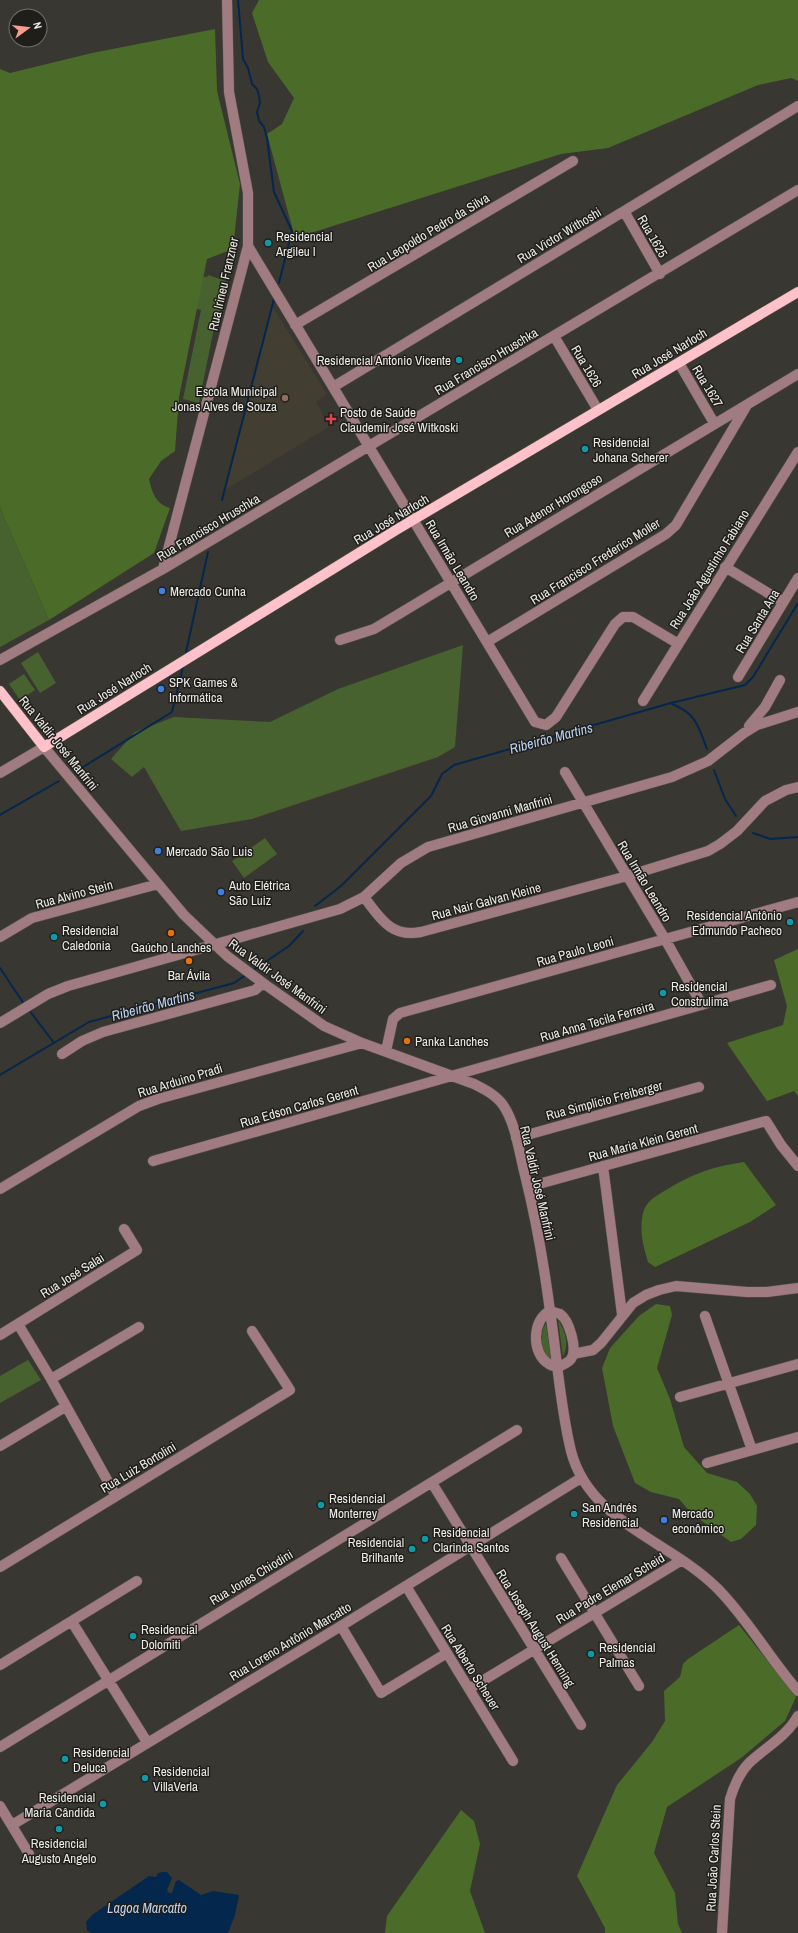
<svg xmlns="http://www.w3.org/2000/svg" width="798" height="1933" viewBox="0 0 798 1933" font-family="'Archivo Narrow',sans-serif">
<rect width="100%" height="100%" fill="#393731"/>
<path fill="#423e32" d="M272,306L327,394L316,402L329,427L225,490Z"/>
<path fill="#47622f" d="M208,275L226,281L220,313H217L199,403L183,399L201,310L193,308L200,276L207,277Z
M0,508L49,620L0,647Z
M463,645L455,747L438,757L252,819L181,831L144,767L132,777L111,759L135,732L174,717L270,722L338,689Z
M38,652L56,683L40,693L21,663Z
M24,674L35,690L20,700L9,684Z
M265,838L277,854L244,878L232,861Z
M558,1320C566,1332 569,1344 563,1357Z
M546,1323L551,1360C540,1351 539,1334 546,1323Z
M28,1360L41,1380L0,1403V1376Z"/>
<path fill="#4a6c28" d="M259,0H798V81L791,78L758,85L608,148L561,154L295,238L267,134L282,124L294,98L268,62L252,13Z
M215,29L217,91L240,184L233,249L207,259L179,397L175,451L161,461L149,479C152,493 156,504 170,508L154,553L49,620L0,508V69L10,73L92,53Z
M798,949V1096L794,1091L767,1101L727,1043L783,1025L787,1006L774,960Z
M744,1162L776,1205L750,1222L655,1267L648,1262C643,1245 639,1231 643,1213C646,1201 656,1196 666,1190C694,1173 712,1167 744,1162Z
M656,1304L670,1306L672,1315L657,1368L670,1399L684,1447L707,1473L737,1482L750,1494L757,1506L756,1525L741,1539L731,1542L692,1514L679,1499L651,1492L635,1483L613,1426L602,1368L610,1348L639,1316Z
M739,1625L796,1697L785,1721L741,1758L667,1807L654,1853L675,1893L678,1924L682,1933H605V1928L577,1876L617,1785L652,1742L665,1721L664,1691L680,1677L683,1664L688,1659Z
M461,1810L474,1821L480,1844L470,1891L485,1933H385L387,1916Z"/>
<path fill="#04274e" d="M162,1872H167L172,1878L167,1890L169,1893H172L176,1881L179,1880L201,1895L213,1891L239,1895L235,1915L228,1933H91L87,1930L86,1922L92,1915L149,1876L156,1877L158,1873Z"/>
<g fill="none" stroke-linecap="round" stroke-linejoin="round">
<path stroke="#04274e" stroke-width="2" d="M238,0L243,59L248,68L252,84L257,89L259,96L260,103L257,112L259,121L264,127L267,138L274,192L292,231L279,283
M222,500L274,299
M186,652L208,552
M672,704C697,714 698,726 707,749
M714,770L725,799L736,816
M75,772L172,712L183,667
M0,815L59,781
M753,833L770,839L798,837
M315,906L341,886L431,796L442,774L454,765L671,703L745,685L753,677L798,603
M0,968L24,1004
M252,971L289,946L303,931
M29,1010L54,1043
M0,1075L89,1022L234,983L247,974"/>
<defs>
<path id="minor" d="M624,211L660,274
M248,246L535,722L546,725L556,717L615,624L623,617H633L677,643
M295,325L573,161
M554,336L598,410
M679,363L714,423
M333,387L798,106
M725,567L783,602
M163,569L248,246V193L229,92L227,0
M340,640L374,629L798,374
M487,642L666,534L676,525L747,405
M0,660L163,569L798,190
M738,677L798,578
M643,701L798,452
M749,726L765,707L780,680
M565,772L665,939L702,1005
M0,773L44,747L184,915L227,956L263,983L324,1026L362,1043L474,1084C484,1089 496,1095 503,1105C516,1124 519,1152 525,1175C536,1219 544,1265 550,1311C557,1357 560,1406 571,1451C589,1522 670,1541 717,1588C748,1619 769,1658 798,1691
M364,897C380,918 391,938 421,932L627,876L708,851L720,844L737,831L765,801L786,790L798,787
M0,937L32,918L158,884
M0,1023L48,994L68,986L340,909L364,897L401,863L428,847L672,777L708,761L744,733L757,725L798,712
M386,1051L393,1019L400,1013L798,902
M62,1054L82,1041L103,1032L255,990L263,983
M516,1138L699,1087
M153,1161L771,985
M603,1166L622,1314
M528,1187L766,1121L781,1145L798,1166
M0,1189L139,1106L158,1099L362,1043
M550,1311C553,1312 557,1313 560,1314C569,1320 578,1349 571,1359C568,1363 563,1365 558,1367C555,1366 551,1366 549,1364C531,1354 532,1319 550,1311Z
M705,1316L752,1450
M18,1324L51,1379L116,1496
M0,1335L137,1250L124,1229
M573,1354L593,1350L601,1343L633,1303L646,1295L659,1290L676,1286L747,1292H767L798,1288
M51,1379L139,1327
M680,1397L798,1364
M0,1446L65,1407
M707,1463L798,1437
M432,1483L581,1725
M561,1558L639,1686
M0,1567L290,1390L252,1331
M406,1586L513,1761
M72,1622L147,1742
M341,1626L381,1693L447,1653
M0,1665L137,1581
M469,1689L682,1560
M0,1747L517,1430
M0,1806L29,1854
M12,1825L341,1626L581,1478
M722,1933L730,1799C734,1786 739,1773 749,1763C766,1747 786,1737 798,1716"/>
<path id="major" d="M0,691L44,747L396,530L798,292"/>
</defs>
<use href="#minor" stroke="#55544e" stroke-width="11"/>
<use href="#major" stroke="#55544e" stroke-width="11"/>
<use href="#minor" stroke="#a07b80" stroke-width="10"/>
<use href="#major" stroke="#ffc2cb" stroke-width="10"/>
</g>
<g fill="#0f9aa8" stroke="#1f1e1b" stroke-width="1.5">
<circle cx="268" cy="243" r="4"/>
<circle cx="459" cy="360" r="4"/>
<circle cx="585" cy="449" r="4"/>
<circle cx="790" cy="922" r="4"/>
<circle cx="54" cy="937" r="4"/>
<circle cx="663" cy="993" r="4"/>
<circle cx="321" cy="1505" r="4"/>
<circle cx="574" cy="1514" r="4"/>
<circle cx="425" cy="1539" r="4"/>
<circle cx="412" cy="1549" r="4"/>
<circle cx="133" cy="1636" r="4"/>
<circle cx="591" cy="1654" r="4"/>
<circle cx="65" cy="1759" r="4"/>
<circle cx="145" cy="1778" r="4"/>
<circle cx="103" cy="1804" r="4"/>
<circle cx="59" cy="1829" r="4"/>
</g>
<circle fill="#8d6e63" stroke="#1f1e1b" stroke-width="1.5" cx="285" cy="398" r="4"/>
<path fill="#e0444e" stroke="#1f1e1b" stroke-width="1.5" d="M329 413h4v4h4v4h-4v4h-4v-4h-4v-4h4z"/>
<g fill="#3f7fe0" stroke="#1f1e1b" stroke-width="1.5">
<circle cx="162" cy="591" r="4"/>
<circle cx="161" cy="689" r="4"/>
<circle cx="158" cy="851" r="4"/>
<circle cx="221" cy="892" r="4"/>
<circle cx="664" cy="1520" r="4"/>
</g>
<g fill="#e8710a" stroke="#1f1e1b" stroke-width="1.5">
<circle cx="171" cy="933" r="4"/>
<circle cx="189" cy="961" r="4"/>
<circle cx="407" cy="1041" r="4"/>
</g>
<g text-anchor="middle" stroke-width="3" stroke-linejoin="round" paint-order="stroke">
<g font-size="13" fill="#ebeae6" stroke="#1f1e1b">
<text transform="translate(428 232) rotate(-31)" y="5">Rua Leopoldo Pedro da Silva</text>
<text transform="translate(559 235) rotate(-31)" y="5">Rua Victor Withoshi</text>
<text transform="translate(653 236) rotate(60)" y="5">Rua 1625</text>
<text transform="translate(223 284) rotate(-77)" y="5">Rua Irineu Franzner</text>
<text transform="translate(669 353) rotate(-31)" y="5">Rua José Narloch</text>
<text transform="translate(486 361) rotate(-31)" y="5">Rua Francisco Hruschka</text>
<text transform="translate(587 366) rotate(59)" y="5">Rua 1626</text>
<text transform="translate(708 386) rotate(59)" y="5">Rua 1627</text>
<text transform="translate(553 505) rotate(-31)" y="5">Rua Adenor Horongoso</text>
<text transform="translate(391 519) rotate(-31)" y="5">Rua José Narloch</text>
<text transform="translate(208 527) rotate(-31)" y="5">Rua Francisco Hruschka</text>
<text transform="translate(453 560) rotate(59)" y="5">Rua Irmão Leandro</text>
<text transform="translate(595 561) rotate(-32)" y="5">Rua Francisco Frederico Moller</text>
<text transform="translate(709 569) rotate(-58)" y="5">Rua João Agustinho Fabiano</text>
<text transform="translate(757 621) rotate(-59)" y="5">Rua Santa Ana</text>
<text transform="translate(114 688) rotate(-32)" y="5">Rua José Narloch</text>
<text transform="translate(59 743) rotate(51)" y="5">Rua Valdir José Manfrini</text>
<text transform="translate(500 813) rotate(-16)" y="5">Rua Giovanni Manfrini</text>
<text transform="translate(645 881) rotate(59)" y="5">Rua Irmão Leandro</text>
<text transform="translate(74 894) rotate(-15)" y="5">Rua Alvino Stein</text>
<text transform="translate(486 901) rotate(-15)" y="5">Rua Nair Galvan Kleine</text>
<text transform="translate(575 951) rotate(-16)" y="5">Rua Paulo Leoni</text>
<text transform="translate(278 976) rotate(36)" y="5">Rua Valdir José Manfrini</text>
<text transform="translate(597 1021) rotate(-16)" y="5">Rua Anna Tecila Ferreira</text>
<text transform="translate(180 1080) rotate(-17)" y="5">Rua Arduino Pradi</text>
<text transform="translate(604 1100) rotate(-15)" y="5">Rua Simplício Freiberger</text>
<text transform="translate(299 1106) rotate(-16)" y="5">Rua Edson Carlos Gerent</text>
<text transform="translate(643 1142) rotate(-15)" y="5">Rua Maria Klein Gerent</text>
<text transform="translate(538 1183) rotate(77)" y="5">Rua Valdir José Manfrini</text>
<text transform="translate(72 1275) rotate(-32)" y="5">Rua José Salai</text>
<text transform="translate(138 1467) rotate(-31)" y="5">Rua Luiz Bortolini</text>
<text transform="translate(251 1577) rotate(-31)" y="5">Rua Jones Chiodini</text>
<text transform="translate(610 1588) rotate(-31)" y="5">Rua Padre Elemar Scheid</text>
<text transform="translate(536 1628) rotate(58)" y="5">Rua Joseph August Henning</text>
<text transform="translate(290 1641) rotate(-31)" y="5">Rua Loreno Antônio Marcatto</text>
<text transform="translate(471 1667) rotate(58)" y="5">Rua Alberto Scheuer</text>
<text transform="translate(713 1858) rotate(-87)" y="5">Rua João Carlos Stein</text>
</g>
<g font-size="13" fill="#ebeae6" stroke="#1f1e1b" text-anchor="start">
<text x="276" y="241">Residencial<tspan x="276" dy="15">Argileu I</tspan></text>
<text x="451" y="365" text-anchor="end">Residencial Antonio Vicente</text>
<text x="277" y="396" text-anchor="end">Escola Municipal<tspan x="277" dy="15">Jonas Alves de Souza</tspan></text>
<text x="340" y="417">Posto de Saúde<tspan x="340" dy="15">Claudemir José Witkoski</tspan></text>
<text x="593" y="447">Residencial<tspan x="593" dy="15">Johana Scherer</tspan></text>
<text x="170" y="596">Mercado Cunha</text>
<text x="169" y="687">SPK Games &amp;<tspan x="169" dy="15">Informática</tspan></text>
<text x="166" y="856">Mercado São Luis</text>
<text x="229" y="890">Auto Elétrica<tspan x="229" dy="15">São Luiz</tspan></text>
<text x="782" y="920" text-anchor="end">Residencial Antônio<tspan x="782" dy="15">Edmundo Pacheco</tspan></text>
<text x="62" y="935">Residencial<tspan x="62" dy="15">Caledonia</tspan></text>
<text x="171" y="952" text-anchor="middle">Gaúcho Lanches</text>
<text x="189" y="980" text-anchor="middle">Bar Ávila</text>
<text x="671" y="991">Residencial<tspan x="671" dy="15">Construlima</tspan></text>
<text x="415" y="1046">Panka Lanches</text>
<text x="329" y="1503">Residencial<tspan x="329" dy="15">Monterrey</tspan></text>
<text x="582" y="1512">San Andrés<tspan x="582" dy="15">Residencial</tspan></text>
<text x="672" y="1518">Mercado<tspan x="672" dy="15">econômico</tspan></text>
<text x="433" y="1537">Residencial<tspan x="433" dy="15">Clarinda Santos</tspan></text>
<text x="404" y="1547" text-anchor="end">Residencial<tspan x="404" dy="15">Brilhante</tspan></text>
<text x="141" y="1634">Residencial<tspan x="141" dy="15">Dolomiti</tspan></text>
<text x="599" y="1652">Residencial<tspan x="599" dy="15">Palmas</tspan></text>
<text x="73" y="1757">Residencial<tspan x="73" dy="15">Deluca</tspan></text>
<text x="153" y="1776">Residencial<tspan x="153" dy="15">VillaVerla</tspan></text>
<text x="95" y="1802" text-anchor="end">Residencial<tspan x="95" dy="15">Maria Cândida</tspan></text>
<text x="59" y="1848" text-anchor="middle">Residencial<tspan x="59" dy="15">Augusto Angelo</tspan></text>
</g>
<g font-size="14" font-style="italic" fill="#b9d2f3" stroke="#1f1e1b">
<text transform="translate(551 738) rotate(-15)" y="5">Ribeirão Martins</text>
<text transform="translate(153 1005) rotate(-15)" y="5">Ribeirão Martins</text>
<text x="147" y="1913">Lagoa Marcatto</text>
</g>
</g>
<g transform="translate(28 28) rotate(75)"><circle r="19" fill="#1f1e1b" stroke="#71706c"/>
<path d="M0-3L7 15L0 10L-7 15Z" fill="#f59d8e"/>
<text y="-6" font-size="11" font-weight="bold" text-anchor="middle" fill="#ebeae6">N</text>
</g>
</svg>
